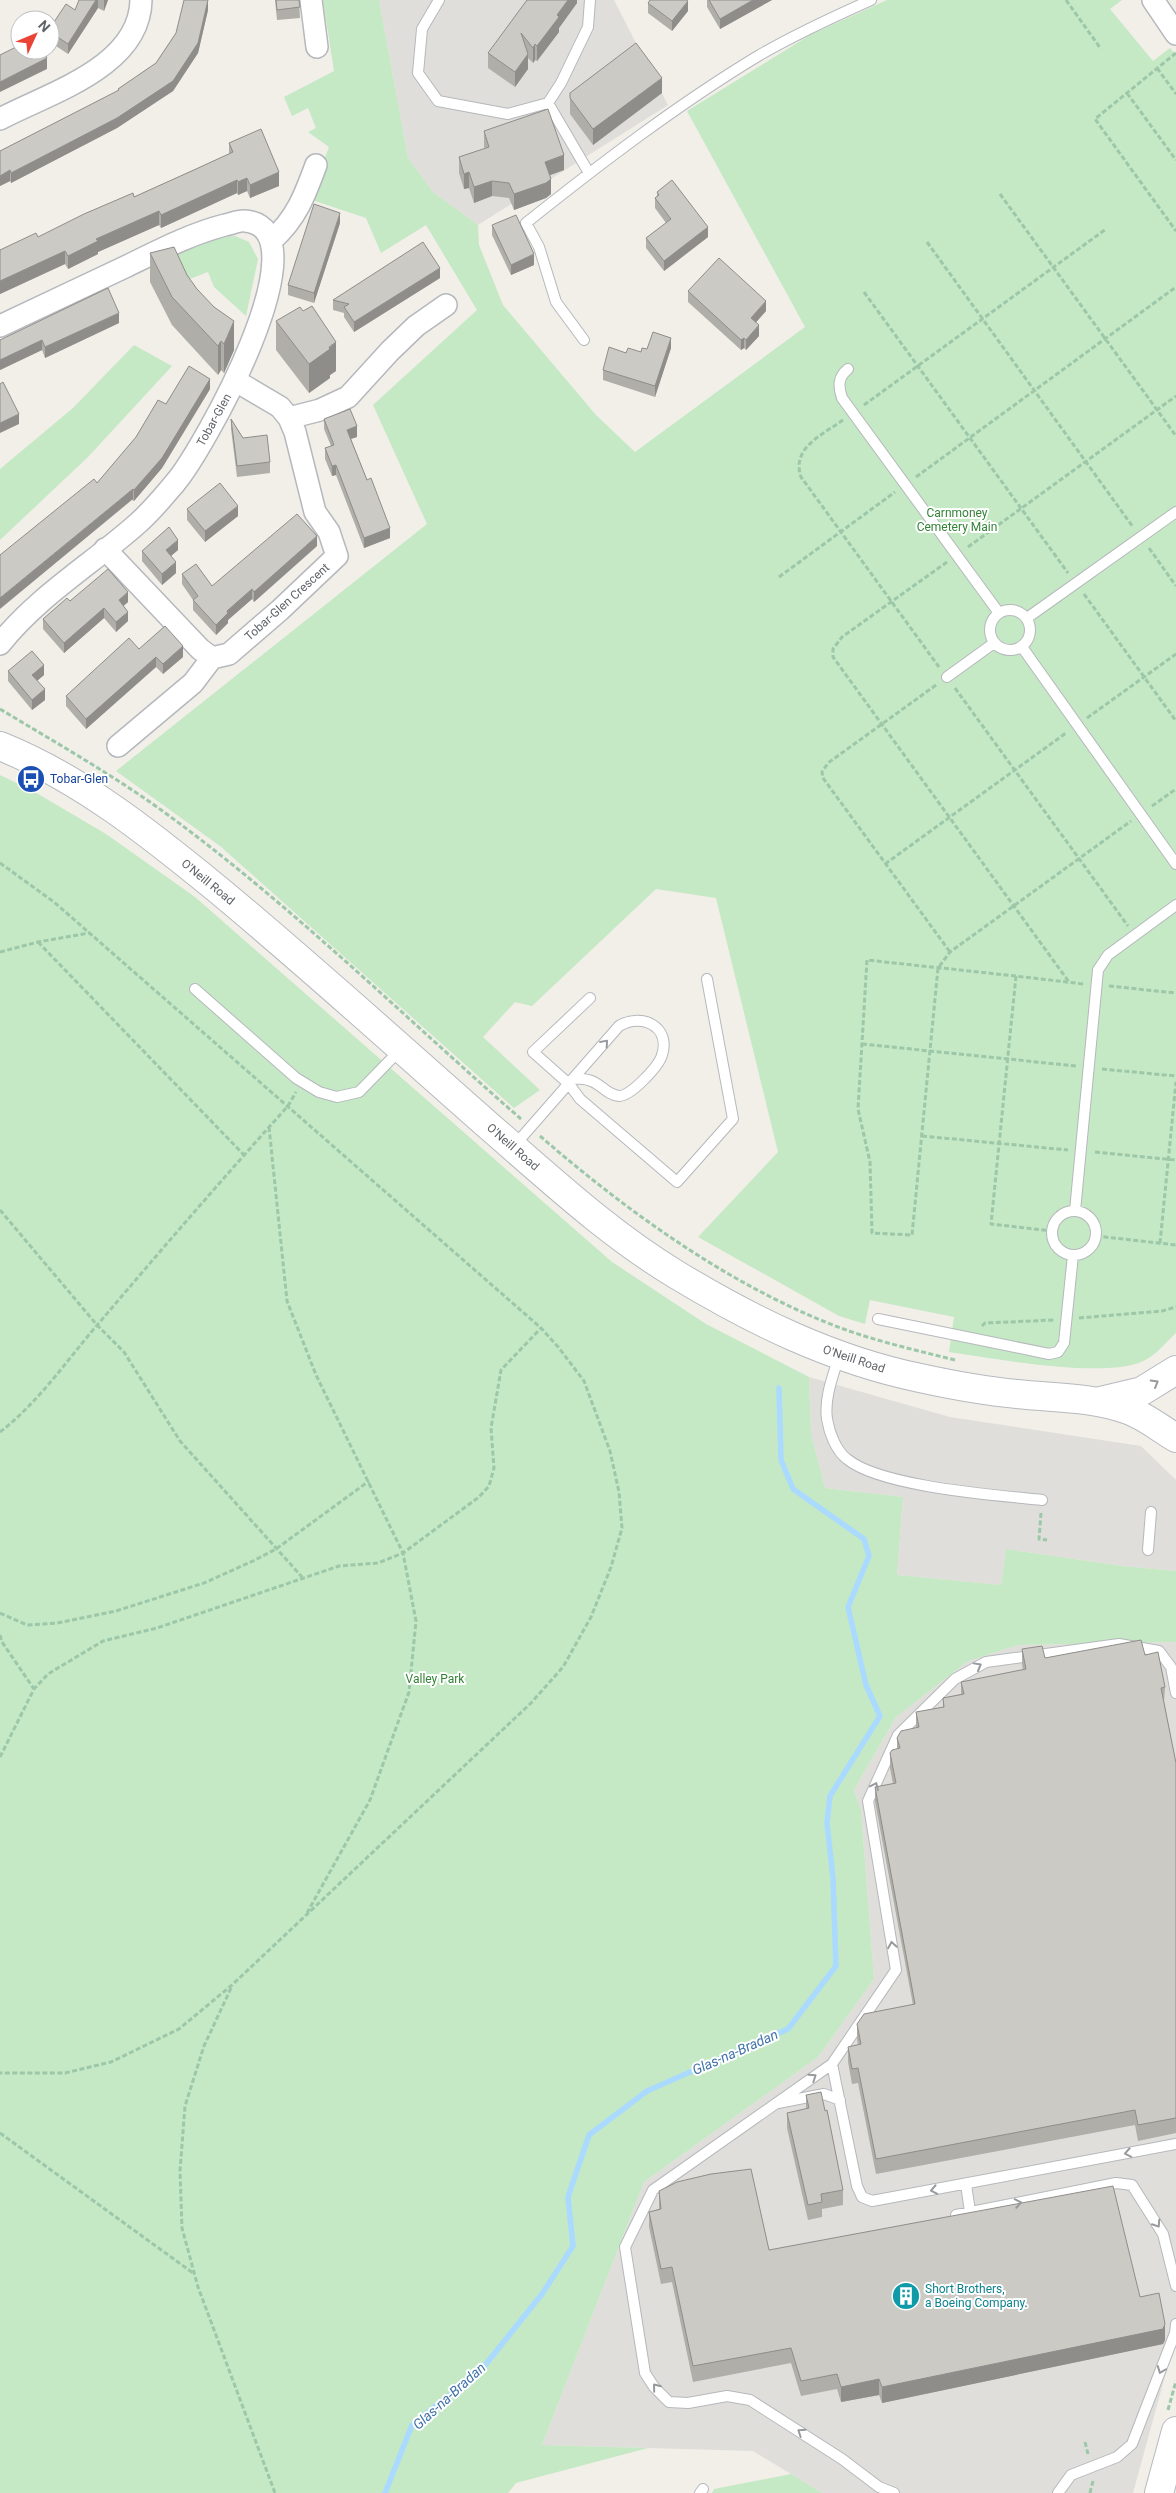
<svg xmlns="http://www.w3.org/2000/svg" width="1176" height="2493" viewBox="0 0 1176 2493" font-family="Roboto,sans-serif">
<rect width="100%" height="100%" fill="#f1efe8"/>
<path fill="#e0deda" d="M379,0H614L668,105L478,225L433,192L408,158Z
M809,1377L950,1417L1141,1446L1176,1480V1571L1122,1566L1006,1549L1001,1585L897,1575L903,1497L825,1488L811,1434Z
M1176,1642V2336L1133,2493H822L753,2451L542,2445L644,2182L818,2057L874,1979L861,1810L854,1790L896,1717L968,1661L1018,1645Z"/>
<path fill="#c5e8c5" d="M323,0H379L408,158L433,192L478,225L479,245L503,305L596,415L635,452L805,327L687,111L810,35L887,0H1122L1110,9L1153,61L1170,48L1176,55V1333C1167,1341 1158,1353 1147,1359C1113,1381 992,1358 949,1352L954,1317L870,1300L865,1324L839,1316L698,1237L778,1152L716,898L656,889L532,1006L515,1002L483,1037L540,1090L514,1108L220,846L116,771L427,524L373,405L477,310L426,225L381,253L366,218L309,199L329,147L308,132L316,128L308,108L292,116L284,97L334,71Z
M235,236L249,242L258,259L246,316L214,287L208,272L179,283L150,264C177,253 205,238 235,236Z
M134,345L172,366L88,457L0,540V469L73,408Z
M0,775L33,791L106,834L195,897L612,1262L706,1324L809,1377L811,1434L825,1488L903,1497L897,1575L1001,1585L1006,1549L1122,1566L1176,1571V1642L1018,1645L968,1661L896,1717L854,1790L861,1810L874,1979L818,2057L644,2182L542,2445L648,2448L516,2483L508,2493H0Z
M791,2474L822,2493H712L714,2489Z"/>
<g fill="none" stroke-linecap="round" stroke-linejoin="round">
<path stroke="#aadaff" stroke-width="5.5" d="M385,2493L412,2425L482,2369L542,2294L573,2246L568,2197L589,2135L647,2091L788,2029L836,1966L833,1878L827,1823L830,1796L880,1716L866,1685L848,1607L869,1556L864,1539L793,1489L781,1460L779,1388"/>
<defs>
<path id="lane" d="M439,0L422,29L418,73L438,101L508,114L548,103L561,83L588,27L590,0
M548,103L589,173
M584,340L556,302L539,247L526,223C600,164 677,105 758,56C794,35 833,17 871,0
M848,369C838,377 838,386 842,398L999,613
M990 630a20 20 0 1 1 40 0a20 20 0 1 1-40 0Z
M1027,618L1176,512
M1022,647L1176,864
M947,677L994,643
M195,989L296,1078L319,1092L337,1097L359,1092L400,1050
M590,998L533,1052L569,1084L580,1099L677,1182L733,1119L707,979
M514,1146L619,1026C642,1012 671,1027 662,1055C659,1066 631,1096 619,1096C606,1095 600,1082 588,1080C583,1078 578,1079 573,1079
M1075,1211L1098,970L1108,955L1176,905
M1052 1233a22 22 0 1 1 44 0a22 22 0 1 1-44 0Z
M878,1319L1049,1354L1058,1352L1064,1343L1073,1255
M839,1356C833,1376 824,1398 827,1419C829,1432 836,1451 847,1459C881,1487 996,1495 1042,1500
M1148,1550L1151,1512
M832,2064L857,2186L862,2197L872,2201L1176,2144
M778,2103L824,2094L840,2100
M966,2184L970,2212
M956,2215L1116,2183L1132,2185L1163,2234L1176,2286
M700,2493L703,2489
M894,2493L879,2487L842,2459L750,2400L727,2396L688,2403L669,2402L654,2387L645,2373L625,2247L653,2190L832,2064L896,1970L868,1801L898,1735L955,1679L986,1662L1119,1644L1159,1651L1171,1667L1176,1693
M1058,2493L1071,2475L1117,2457L1132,2444L1175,2333L1176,2324"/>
<path id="street" d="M311,0L317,47
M1153,0L1176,34
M0,119C49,93 140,67 141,0
M272,240C296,219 305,195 316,165
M0,326C42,306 83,287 125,267C158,251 190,234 225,225C231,224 239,220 245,221C328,228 202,452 175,483C164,496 151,512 137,524C92,564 38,596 0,644
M289,418L320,410L348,397L390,351L416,326L446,305
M105,549L200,649L212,658L229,654L280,610L337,556L329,532L315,512L295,432L289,418L280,407L236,381
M118,746L193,683L212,658"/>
<path id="secondary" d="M0,746C80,778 150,834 216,888C309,965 399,1047 490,1127C550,1179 609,1234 677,1275C753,1321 833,1360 920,1378C952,1385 985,1391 1017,1394C1054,1398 1093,1397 1128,1410C1145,1416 1161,1429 1176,1438
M1100,1401L1142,1391L1176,1370
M1159,2493L1176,2431"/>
</defs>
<use href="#lane" stroke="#b5b8bc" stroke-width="12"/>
<use href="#street" stroke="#b5b8bc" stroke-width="24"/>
<use href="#secondary" stroke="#b6babf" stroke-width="30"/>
<path stroke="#9cc7a9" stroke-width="3" stroke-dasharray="5 2.5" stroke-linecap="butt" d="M1066,0L1101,49
M1176,53L1095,119L1176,231
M1157,68L1176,94
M1127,93L1176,160
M1000,194L1176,436
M927,242L1133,527
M864,292L1068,573
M864,405L1106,229
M843,420C822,435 791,448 801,477L939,667
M916,477L1176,287
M968,547L1176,396
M1149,548L1176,586
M947,562L842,637L833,649V657L1069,982
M779,577L895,492
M1084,594L1176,721
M936,685L828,763L822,772L823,778L950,952
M955,688L1128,926
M0,709C53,741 106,771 157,807C285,899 402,1015 521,1119
M1087,718L1176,654
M1152,806L1176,789
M0,863L54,902L541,1328L559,1348L584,1381L610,1451L619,1492L622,1528L611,1567L591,1617L563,1667L531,1703L232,1985L179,2029L111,2062L65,2073H0
M885,864L1066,733
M38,942L244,1155
M0,952L38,942L89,933
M1016,976L991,1224L1052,1231
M1083,984C1011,975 939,968 867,960L858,1109L870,1162L872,1233L912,1235L938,968L950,952L1131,821
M1109,986L1176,993
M862,1044L1076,1066
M1102,1069L1176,1076
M269,1127L287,1301L316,1375L403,1553L416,1621L409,1692L370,1800L307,1913
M540,1136C630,1214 737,1291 849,1331C884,1343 919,1351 955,1360
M922,1136L1068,1150
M1095,1152L1176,1160
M0,1210L97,1325L124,1352L180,1441L302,1577
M1096,1236L1176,1245
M1160,1243L1176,1082
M1079,1318L1162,1311L1176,1307
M982,1326L985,1323L1054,1320
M0,1432C40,1401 66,1361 99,1323C161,1250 224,1177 288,1106L296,1092
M1041,1513L1039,1539L1047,1540
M0,1613L27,1625L57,1623L116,1611L204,1583L253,1561L276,1549L369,1481
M0,1635L2,1642L34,1689
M0,1757L34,1689L48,1674L103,1641L157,1628L339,1566L378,1563L403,1553L479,1497L489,1486L494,1468L491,1428L501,1370L541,1328
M231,1988L204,2046L185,2106L180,2171L182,2228L198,2287L275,2493
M0,2133L193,2273
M1168,2410L1176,2381
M1085,2442L1088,2454
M1090,2493L1093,2481"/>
<use href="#lane" stroke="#fff" stroke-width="10"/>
<use href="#street" stroke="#fff" stroke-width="21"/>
<use href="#secondary" stroke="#fff" stroke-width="28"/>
</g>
<path fill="#afaea9" d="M79,0H108L104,11L98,8L68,54L50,42V28L75,10Z
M275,0H299L300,18L277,20Z
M577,0V3L559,28V32L537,61L535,60L533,63L528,58V69L515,87L488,68V53Z
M707,0H772L720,29L707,7Z
M648,3L688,11L672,31L648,13Z
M208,10L198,53L173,91L117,128L11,183L10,181L0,186V151L118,91V89L156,63L176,33Z
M570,93H662L593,145L570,114Z
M484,131L564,170L550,175L551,194L546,198L514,210L509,198L492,196L474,203L469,188L464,189L459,173V157L485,149L484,146Z
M229,143L279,186L250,198L247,191L238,195L237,193L161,228L159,225L98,252V254L68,269L65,264L0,294V250L38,237L134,197L196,169L229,154Z
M657,192L708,237L664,271L646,248V238L666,223L655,208V198L657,196Z
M340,223L314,303L288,295V285Z
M492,225L534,265L511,275L492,235Z
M150,253L187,275L234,350L224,373L221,370L218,375L172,325L150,282Z
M440,278L354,332L344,317V313L333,310V300Z
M688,291L766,311L756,322L759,336L746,350L744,348L741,350L688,302Z
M276,321L336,371L330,375V378L309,393L276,350Z
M119,323L45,358L42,350L0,370V340Z
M671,348L655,397L603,380V370L626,353L641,352L647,349Z
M210,389L162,468L134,501L97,483L166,404Z
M231,419L243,438L270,462V473L237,477L231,429Z
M324,419L357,437L351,439L390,538L364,548L336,475L332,476L325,459V448L331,446L324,429Z
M187,509L238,516L205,542L187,520Z
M317,546L254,602L252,599L228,620V623L216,635L193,610V600L182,584V574L212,586Z
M178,550L171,556L176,573L162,585L142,561V551Z
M70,601L128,602L123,606L128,621L116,632L104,618L64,653L43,629V619Z
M139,649L183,657L163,674L156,667L86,729L66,706V696Z
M8,671L44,675L37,681L45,700L32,710L8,681Z
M1022,1649L1045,1658L1145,1655L1165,1687L1164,1702L1176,1763V2133L1138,2141L1135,2125L876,2174L858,2083L852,2084L848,2062V2047L858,2045L857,2039V2024L913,2005L875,1802V1787L893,1784L890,1768V1753L897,1749V1738L916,1728V1712L943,1707V1698L961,1694V1682L1023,1670L1022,1664Z
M806,2095L825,2111L843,2190V2205L822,2209V2217L808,2220L787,2128V2113L806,2109Z
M659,2191L769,2250L1140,2297L1165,2340L1163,2344L882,2403L879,2395L841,2402L837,2389L801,2396L791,2363L693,2382L672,2282L661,2284L649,2227V2212L659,2209Z"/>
<path fill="#8f8d8a" d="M96,0H98V8L68,54V44Z
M104,0H108L104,11Z
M208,0V10L198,53L173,91L117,128L11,183V173L117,118Z
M568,0H577V3L559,28V32L537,61V46L557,15Z
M753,0H772L720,29V19Z
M688,1V11L672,31V21Z
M535,44V60L533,63V48Z
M528,54V69L515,87V72Z
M47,58V69L0,92V82Z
M662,78V93L593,145V129Z
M564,155V170L545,177V162Z
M10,170V181L0,186V176Z
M279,172V186L250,198V185Z
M469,172V188L464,189V174Z
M247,178V191L238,195V182Z
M551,179V194L546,198L514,210V194Z
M237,180V193L161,228V215Z
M492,181V196L474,203V187Z
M159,211V225L98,252V254L68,269V256L96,239Z
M340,213V223L314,303V293Z
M708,227V237L664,271V261Z
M65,251V264L0,294V281Z
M534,254V265L511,275V265Z
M440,268V278L354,332V322Z
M766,301V311L751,328V318Z
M119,313V323L45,358V347Z
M234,321V350L224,373V344Z
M759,325V336L746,350V340Z
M671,338V348L655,397V386Z
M744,338V348L741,350V340Z
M42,340V350L0,370V360Z
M221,341V370L218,375V346Z
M336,342V371L330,375V378L309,393V364Z
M210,379V389L162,468L134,501V490Z
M19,414V424L0,433V423Z
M357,426V437L347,440V430Z
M336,465V475L332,476V466Z
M133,489V499L0,609V598Z
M238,506V516L205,542V531Z
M390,528V538L364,548V538Z
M317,536V546L254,602V592Z
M178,540V550L166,560V550Z
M176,562V573L162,585V574Z
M252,589V599L228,620V623L216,635V625L227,611Z
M128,592V602L119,610V600Z
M104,608V618L64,653V643Z
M128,612V621L116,632V622Z
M183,646V657L163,674V664Z
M156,657V667L86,729V719Z
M44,665V675L32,685V675Z
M45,689V700L32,710V700Z
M1165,2324V2340L1163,2344L882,2403V2387Z
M879,2379V2395L841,2402V2387Z"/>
<path fill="#cccac5" stroke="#8f8d8a" d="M79,0H96L68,44L50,32V28L66,4L75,10Z
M184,0H208L198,43L173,81L117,118L11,173L10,170L0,176V151L119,90L118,89L156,63L176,33Z
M276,0H299L300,7L277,10Z
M527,0H568L557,15L559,17L537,46L535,44L533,48L521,33L528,54L515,72L488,53Z
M650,0H686L688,1L672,21L648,3Z
M709,0H753L720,19Z
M636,43L662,78L593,129L570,98V93Z
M20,45V50H43L47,58L0,82V55Z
M548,109L564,155L545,162L551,179L546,183L514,194L509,183L492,181L474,187L469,172L464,174L459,157L489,147L484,131Z
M261,129L279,172L250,185L247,178L238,182L237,180L161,215L159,211L96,239L98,241L68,256L65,251L0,281V250L36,233L38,237L84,214L133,193L134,197L196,169L233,152L229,143Z
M672,180L708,227L664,261L646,238L671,219L655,198L659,195L657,192Z
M314,204L340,213L314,293L288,285Z
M516,215L534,254L511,265L492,225Z
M423,242L440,268L354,322L344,307L349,304L333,300Z
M174,247L187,275L197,289L214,307L234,321L224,344L221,341L218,346L172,297L150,253Z
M719,258L766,301L751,318L759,325L746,340L744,338L741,340L688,291Z
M108,288L119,313L45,347L42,340L0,360V340Z
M312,306L336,342L329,347L330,349L309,364L276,321L300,307L303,311Z
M653,332L671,338L655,386L603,370L609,347L626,353L628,348L641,352L642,348L647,349Z
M189,366L210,379L162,458L134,490L133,489L0,598V555L94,479L97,483L136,437L158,400L166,404Z
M3,382L19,414L0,423V384Z
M350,409L357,426L347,430L367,480L371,478L390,528L364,538L336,465L332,466L325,448L334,445L324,419Z
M231,419L243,438L267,435L270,462L237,466Z
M220,483L238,506L205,531L187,509Z
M297,514L317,536L254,592L252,589L227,611L228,613L216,625L193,600L198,596L182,574L196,564L212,586Z
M169,527L178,540L166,550L176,562L162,574L142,551Z
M108,569L128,592L119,600L128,612L116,622L104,608L64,643L43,619L67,598L70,601Z
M165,626L183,646L163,664L156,657L86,719L66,696L129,638L139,649Z
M32,651L44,665L32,675L45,689L32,700L8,671Z
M1141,1640L1145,1655L1158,1652L1165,1687L1161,1688L1176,1763V2118L1138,2125L1135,2110L876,2159L858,2068L852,2069L848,2047L861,2044L857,2024L864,2014L915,2004L875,1787L896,1783L890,1753L892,1750L900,1748L897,1738L901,1731L919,1727L916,1712L944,1707L943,1698L964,1694L961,1682L1026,1669L1022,1649L1042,1646L1045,1658Z
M821,2092L825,2111L827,2110L843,2190L821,2194L822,2202L808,2205L787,2113L809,2108L806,2095Z
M751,2169L769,2250L1113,2186L1140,2297L1159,2293L1165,2324L1163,2329L882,2387L879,2379L841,2387L837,2374L801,2381L791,2348L693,2366L672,2267L661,2269L649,2212L661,2209L659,2191L677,2182L711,2174Z"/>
<defs><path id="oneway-chevron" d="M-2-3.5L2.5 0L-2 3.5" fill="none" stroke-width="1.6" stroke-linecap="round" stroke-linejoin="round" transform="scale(1.25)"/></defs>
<g stroke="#979a9d">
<use href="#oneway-chevron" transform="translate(605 1043) rotate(-49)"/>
<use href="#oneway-chevron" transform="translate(1155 1383) rotate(-30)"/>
<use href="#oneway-chevron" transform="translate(978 1666) rotate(-29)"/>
<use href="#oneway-chevron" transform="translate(875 1786) rotate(-65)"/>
<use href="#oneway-chevron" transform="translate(892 1945) rotate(-99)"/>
<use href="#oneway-chevron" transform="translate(813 2077) rotate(-34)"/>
<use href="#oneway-chevron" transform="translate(1128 2153) rotate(169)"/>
<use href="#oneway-chevron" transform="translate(934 2190) rotate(169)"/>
<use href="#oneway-chevron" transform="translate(1018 2203) rotate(-11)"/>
<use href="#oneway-chevron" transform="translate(1157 2224) rotate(57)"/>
<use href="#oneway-chevron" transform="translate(1161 2370) rotate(111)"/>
<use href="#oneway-chevron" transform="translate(656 2387) rotate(-129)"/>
<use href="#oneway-chevron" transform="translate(801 2432) rotate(-146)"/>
</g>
<defs>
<symbol id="bus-disc" viewBox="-11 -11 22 22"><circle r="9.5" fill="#1a4fb4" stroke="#fff"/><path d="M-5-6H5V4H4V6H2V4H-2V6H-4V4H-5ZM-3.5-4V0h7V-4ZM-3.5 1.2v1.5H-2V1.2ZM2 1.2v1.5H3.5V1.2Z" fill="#fff"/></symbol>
<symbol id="building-disc" viewBox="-11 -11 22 22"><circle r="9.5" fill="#0f9aa8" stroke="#fff"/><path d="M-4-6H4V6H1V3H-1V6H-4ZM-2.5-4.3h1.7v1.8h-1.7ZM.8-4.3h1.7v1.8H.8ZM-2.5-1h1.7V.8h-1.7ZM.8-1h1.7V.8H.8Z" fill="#fff"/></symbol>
</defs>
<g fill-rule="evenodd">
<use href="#bus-disc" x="15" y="763" width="32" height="32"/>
<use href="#building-disc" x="890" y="2280" width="32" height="32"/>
</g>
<g text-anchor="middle" stroke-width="4" stroke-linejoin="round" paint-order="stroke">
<g font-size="12" fill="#5f6368" stroke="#fff">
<text transform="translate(214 420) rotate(-61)" y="4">Tobar-Glen</text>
<text transform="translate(287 602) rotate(-42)" y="4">Tobar-Glen Crescent</text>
<text transform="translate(208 882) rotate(39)" y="4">O'Neill Road</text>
<text transform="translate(513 1147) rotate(41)" y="4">O'Neill Road</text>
<text transform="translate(854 1359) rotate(18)" y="4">O'Neill Road</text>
</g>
<g font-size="12" fill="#348238" stroke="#fff">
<text x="957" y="517">Carnmoney<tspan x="957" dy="14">Cemetery Main</tspan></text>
<text x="435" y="1683">Valley Park</text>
</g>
<g font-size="12" fill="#164399" stroke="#fff" text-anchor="start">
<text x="50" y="783">Tobar-Glen</text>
</g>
<g font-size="12" fill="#0d838f" stroke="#fff" text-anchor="start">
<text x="925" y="2293">Short Brothers,<tspan x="925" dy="14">a Boeing Company.</tspan></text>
</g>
<g font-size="14" font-style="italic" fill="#4174aa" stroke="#fff">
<text transform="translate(735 2052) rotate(-24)" y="5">Glas-na-Bradan</text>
<text transform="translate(449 2396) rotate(-42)" y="5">Glas-na-Bradan</text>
</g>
</g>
<g transform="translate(35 35) rotate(46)"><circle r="24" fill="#ffffff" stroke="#bfc1c3"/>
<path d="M0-4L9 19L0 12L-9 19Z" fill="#ea4335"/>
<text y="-8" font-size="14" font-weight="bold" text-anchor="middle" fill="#5f6368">N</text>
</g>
</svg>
